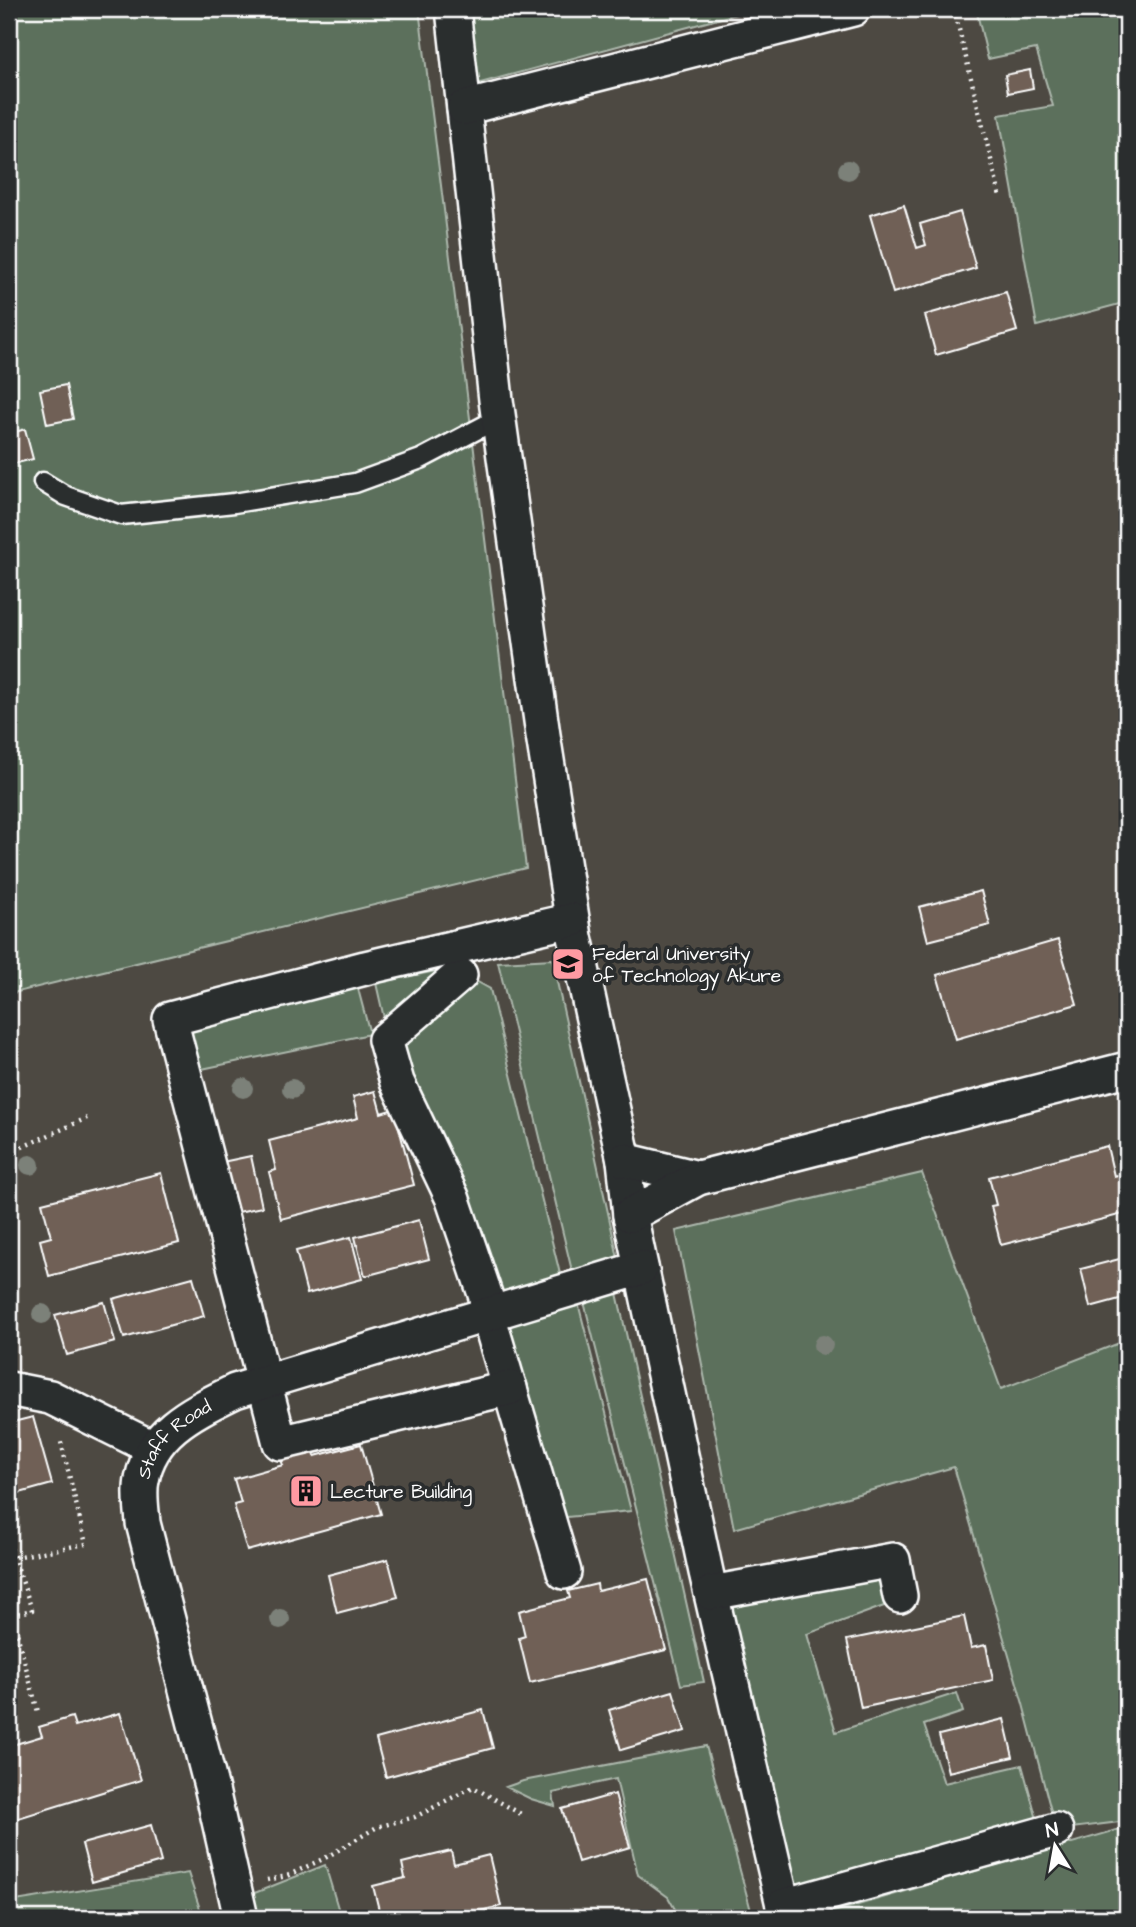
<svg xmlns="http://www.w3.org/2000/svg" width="1136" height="1927" viewBox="0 0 1136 1927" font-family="'Architects Daughter',sans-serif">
<rect width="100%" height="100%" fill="#3f3d3a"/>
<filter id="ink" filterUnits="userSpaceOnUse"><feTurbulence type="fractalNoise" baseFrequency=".0143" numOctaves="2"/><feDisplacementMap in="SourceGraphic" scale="14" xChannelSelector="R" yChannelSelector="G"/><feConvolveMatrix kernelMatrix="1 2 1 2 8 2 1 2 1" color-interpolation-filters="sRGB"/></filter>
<g filter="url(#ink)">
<path fill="#4d4842" d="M9,9H1127V1918H9Z"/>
<path fill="#5b705b" stroke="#adb8ad" stroke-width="2" d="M9,9H419L526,868L9,994Z
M455,9H755L462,88Z
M976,9H1127V302L1037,326L999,115L1053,106L1036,49L988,59Z
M552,959L620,1267L572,1271L498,962Z
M456,967L386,1027L376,983Z
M474,980L490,989L561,1278L492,1304L395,1041Z
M357,985L370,1034L197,1070L191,1026Z
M922,1173L1001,1389L1127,1340V1821L1056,1830L1023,1704L954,1467L734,1529L676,1231Z
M615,1284L704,1682L681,1685L582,1294Z
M576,1295L631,1511L556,1518L496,1319Z
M879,1577L884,1606L807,1634L836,1732L957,1693L963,1712L924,1725L944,1783L1022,1765L1038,1823L791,1890L725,1599Z
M706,1746L753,1918H680L668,1897L638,1875L616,1779L553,1793L555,1806L531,1799L506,1787L523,1781Z
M1127,1827V1907L1076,1918H813Z
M325,1865L341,1918H252L247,1896Z
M188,1873L203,1918H9V1902Z"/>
<path fill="#6f6156" stroke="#fff" stroke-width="2" d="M1030,70L1033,88L1008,93L1005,75Z
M904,205L917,248L926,245L920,224L960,212L976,268L893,293L870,215Z
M1006,292L1017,331L936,355L925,315Z
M66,385L73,419L47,424L40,390Z
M25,429L33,459L9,465V434Z
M981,891L990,925L928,941L919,907Z
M1058,940L1077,1004L956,1039L937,975Z
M375,1091L381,1113L394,1109L414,1185L281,1219L269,1172L276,1170L269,1141L358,1118L353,1097Z
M1107,1146L1114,1176L1122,1174L1127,1195V1213L1001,1245L991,1206L996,1205L989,1177Z
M251,1156L262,1207L233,1213L222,1162Z
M161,1173L179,1243L49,1276L40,1240L51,1237L42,1203Z
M419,1220L429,1259L365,1276L355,1237Z
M351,1237L362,1279L307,1294L296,1251Z
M1127,1257V1297L1090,1307L1081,1269Z
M193,1277L204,1316L124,1338L113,1299Z
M104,1302L115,1342L67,1355L55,1315Z
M33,1417L52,1484L9,1496V1423Z
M361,1444L381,1514L247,1551L234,1505L241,1503L234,1479L283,1465L281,1460L313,1451L315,1456Z
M388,1559L398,1597L337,1613L328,1575Z
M648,1579L666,1650L530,1683L519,1638L525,1636L519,1611L570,1598L568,1591L597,1584L598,1591Z
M964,1616L971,1648L986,1645L993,1680L861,1708L847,1640Z
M673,1691L685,1731L621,1750L609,1710Z
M483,1710L493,1748L386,1777L376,1739Z
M120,1713L141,1780L9,1821V1746L42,1736L39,1727L72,1717L75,1726Z
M1004,1719L1013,1757L948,1772L939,1735Z
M615,1794L630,1847L578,1862L562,1809Z
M151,1825L161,1862L92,1882L82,1844Z
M451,1851L454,1864L489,1855L501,1906L451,1918H381L373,1886L405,1878L402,1863Z"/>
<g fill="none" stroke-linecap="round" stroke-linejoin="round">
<defs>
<path id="lane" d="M43,482L66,496L121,515L234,503L355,483L421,459L499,418"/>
<g id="street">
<path d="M453,9L496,400L543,735L575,937L624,1160L630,1215L706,1572L786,1918"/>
<path d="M464,108L853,9"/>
<path d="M460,975L385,1040L397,1082L452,1197L486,1297L488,1315L564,1572"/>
<path d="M624,1160L698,1178"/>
<path d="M630,1215L698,1178L1127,1069"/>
<path d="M510,1388L280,1443L170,1019L365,968L572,920"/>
<path d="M9,1389L50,1397L153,1448"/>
<path d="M711,1593L893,1560L900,1596"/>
<path d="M783,1906L1056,1830"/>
<path id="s1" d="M241,1918L212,1790L143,1523C142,1509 139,1493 142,1480C151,1430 195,1411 235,1391L641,1268"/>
</g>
</defs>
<use href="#lane" stroke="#fff" stroke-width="23"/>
<use href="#street" stroke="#fff" stroke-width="38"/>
<path stroke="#fff" stroke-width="4.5" stroke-dasharray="2 5" stroke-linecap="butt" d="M954,9L1000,196
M9,1153L87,1118
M9,1542L32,1610L12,1615L38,1712
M15,1557L86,1544L61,1442
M267,1880L287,1876L325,1858L377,1827L415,1817L473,1787L521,1814"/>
<use href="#lane" stroke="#2a2d2e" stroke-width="18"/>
<use href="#street" stroke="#2a2d2e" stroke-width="33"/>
</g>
<g fill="#7c8179">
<circle cx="848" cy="170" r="10"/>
<circle cx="243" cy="1088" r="10"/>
<circle cx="292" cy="1089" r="10"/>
<circle cx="30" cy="1165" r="10"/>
<circle cx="42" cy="1314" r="10"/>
<circle cx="823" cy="1345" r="10"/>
<circle cx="280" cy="1619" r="10"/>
</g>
</g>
<defs>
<symbol id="university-square" viewBox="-11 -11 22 22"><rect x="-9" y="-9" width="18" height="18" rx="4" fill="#ff9aa2" stroke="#2a2d2e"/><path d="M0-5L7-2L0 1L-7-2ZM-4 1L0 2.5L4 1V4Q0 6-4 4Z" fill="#111"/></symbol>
<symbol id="building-square" viewBox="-11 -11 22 22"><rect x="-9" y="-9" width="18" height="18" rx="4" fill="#ff9aa2" stroke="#2a2d2e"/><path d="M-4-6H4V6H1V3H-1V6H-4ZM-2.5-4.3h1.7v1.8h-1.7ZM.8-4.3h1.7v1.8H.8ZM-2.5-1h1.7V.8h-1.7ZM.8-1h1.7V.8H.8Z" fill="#111"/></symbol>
</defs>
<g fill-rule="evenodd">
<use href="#university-square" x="549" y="945" width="38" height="38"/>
<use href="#building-square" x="287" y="1472" width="38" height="38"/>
</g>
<g text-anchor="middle" stroke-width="7" stroke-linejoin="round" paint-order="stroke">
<g font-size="19" fill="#fff" stroke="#2a2d2e" text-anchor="start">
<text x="592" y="960">Federal University<tspan x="592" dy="22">of Technology Akure</tspan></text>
<text x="330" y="1498">Lecture Building</text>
</g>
<g font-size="19" fill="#fff" stroke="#2a2d2e">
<text dy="7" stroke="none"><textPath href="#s1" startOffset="504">Staff Road</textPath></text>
</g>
</g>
<rect width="1136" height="1927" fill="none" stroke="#2a2d2e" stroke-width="35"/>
<rect x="18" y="18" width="1101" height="1892" fill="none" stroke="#fff" stroke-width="2.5" filter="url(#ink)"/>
<g transform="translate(1055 1846) rotate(349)" stroke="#2a2d2e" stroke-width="5" paint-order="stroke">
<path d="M0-5L12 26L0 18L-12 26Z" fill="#ffffff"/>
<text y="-10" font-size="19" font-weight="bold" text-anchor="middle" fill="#ffffff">N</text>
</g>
</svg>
